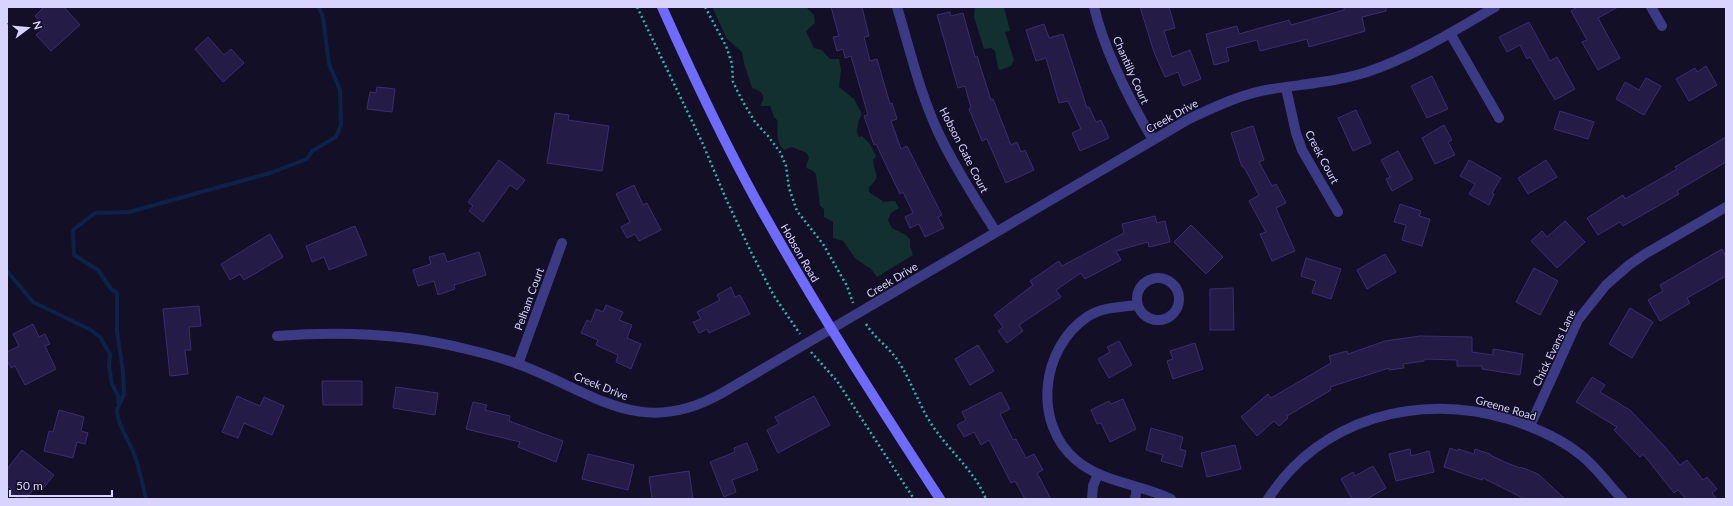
<svg xmlns="http://www.w3.org/2000/svg" width="1733" height="506" viewBox="0 0 1733 506" font-family="Lato,sans-serif">
<rect width="100%" height="100%" fill="#130f26"/>
<path fill="#12302f" d="M712,7H806L814,15L815,23L806,31L814,48L822,50L830,59H839L841,70L839,87L854,99L862,114C858,120 855,132 859,137L862,136L870,144L876,156L873,160C874,174 882,176 869,187V192C874,196 879,197 883,202L895,201L899,208L891,213L888,220L892,228L906,235L910,239V246L913,255L877,277L872,270L856,259L843,241L833,238V222L824,217V209L820,206L816,174L812,170L806,168L807,163L809,158L807,153L792,147L784,150C776,142 777,132 778,121L774,117L770,106H760C767,96 762,91 752,88L744,63L742,52L727,39Z
M975,7H1004L1010,31L1005,32L1014,60L1011,66L1000,70L998,68L995,51L991,48L984,49L974,17Z"/>
<g fill="none" stroke-linecap="round" stroke-linejoin="round">
<path stroke="#0c2248" stroke-width="4" d="M7,271L33,302L91,330L100,337L110,354L109,366L112,384L119,398L118,402
M117,409C117,425 131,443 136,459C140,472 143,486 146,499
M117,410L124,394L123,372L117,331V293L111,289L98,270L74,255L73,230L95,213L129,212L270,173L307,159L312,151L336,137L341,125L340,90L329,64L323,18L319,7"/>
</g>
<path fill="#241b47" stroke="#3b2d73" d="M44,7H64L80,25L51,51L36,35L45,27L35,16Z
M831,7H862L869,36L864,37L870,61L877,59L890,104L892,103L897,119L891,121L901,149L907,146L942,215L938,217L944,228L925,237L919,224L910,228L905,217L913,213L903,192L900,194L876,144L874,145L864,116L868,115L851,56L845,58L843,49L837,51L833,37L839,36Z
M1140,7H1169L1175,28L1164,31L1172,57L1190,50L1201,79L1183,86L1178,72L1165,77L1154,52Z
M1344,7H1386V11L1362,17L1365,31L1309,47L1307,39L1260,51L1257,40L1226,48L1229,61L1214,65L1206,34L1237,26L1239,34L1289,20L1291,25L1344,10Z
M1577,7H1618L1598,18L1620,58L1598,70L1582,42L1587,40L1571,11Z
M950,12L951,16L963,13L975,57L977,56L991,100L993,99L1011,145L1017,142L1021,152L1025,150L1034,170L1006,183L987,139L982,141L969,109L971,108L965,86L958,88L937,15Z
M1529,22L1550,61L1557,57L1575,89L1555,100L1530,57L1527,59L1520,45L1507,52L1499,37Z
M1044,24L1049,38L1063,34L1087,108L1089,107L1096,122L1101,120L1109,138L1080,151L1072,133L1081,129L1068,101L1059,103L1046,58L1036,61L1026,30Z
M208,37L224,55L231,49L244,63L223,82L195,49Z
M1706,66L1717,85L1689,101L1676,79L1695,68L1697,72Z
M1432,76L1448,109L1427,118L1411,86Z
M1646,78L1661,86L1644,115L1616,99L1625,82L1639,90Z
M377,87L395,89L392,112L367,109L370,92L376,93Z
M1356,110L1371,143L1353,151L1338,118Z
M1560,111L1594,122L1588,139L1554,129Z
M555,113L569,115L568,120L609,126L602,171L547,163Z
M1444,125L1452,140L1448,142L1455,155L1435,164L1422,138Z
M1253,126L1264,160L1259,162L1272,186L1276,184L1286,203L1276,208L1295,251L1272,261L1260,234L1266,232L1249,201L1259,195L1244,167H1242L1231,133Z
M1726,137V162L1677,191L1679,194L1623,226L1620,222L1598,235L1587,218L1623,195L1625,199L1677,169L1675,167Z
M1398,151L1413,179L1392,191L1386,179L1390,177L1381,160Z
M499,160L525,180L517,190L510,185L483,222L469,211L473,206L468,202Z
M1469,160L1501,178L1492,193L1494,194L1489,205L1469,194L1475,184L1460,176Z
M1546,160L1557,177L1528,194L1518,178Z
M634,185L643,205L647,203L661,230L639,241L635,234L627,238L621,227L630,222L616,194Z
M1400,204L1421,211L1419,216L1430,219L1422,246L1402,240L1406,225L1394,222Z
M1155,216L1157,223L1165,221L1170,242L1149,247L1148,242L1116,251L1121,260L1085,279L1081,273L1056,290L1061,297L1019,325L1023,331L1007,343L998,331L1003,327L994,315L1033,285L1030,281L1059,261L1062,266L1124,233L1122,224Z
M1565,221L1585,242L1557,268L1531,241L1542,231L1547,237Z
M1191,225L1223,257L1206,274L1174,242Z
M355,226L367,255L329,270L324,257L312,262L306,246Z
M270,234L283,257L244,280L240,274L230,280L221,264Z
M1722,249L1726,257V276L1687,298L1690,303L1660,321L1648,300L1663,291L1660,285Z
M479,252L486,275L454,285L455,289L438,295L434,281L418,286L413,270L431,264L429,257L444,253L447,262Z
M1385,254L1396,272L1367,289L1357,270Z
M1306,258L1341,269L1331,299L1312,293L1316,281L1301,276Z
M1534,268L1558,281L1540,315L1516,302Z
M731,287L735,297L740,295L750,314L709,333L707,329L699,333L693,322L701,319L697,312L720,300L717,295Z
M1233,288L1234,330H1210V289Z
M606,305L623,312L619,320L632,325L627,338L641,344L631,369L616,362L618,355L596,345L598,340L581,333L587,320L591,322L596,309L603,312Z
M199,306L201,326L189,327L191,350H185L188,374L170,376L163,309Z
M1630,308L1653,322L1632,358L1609,344Z
M33,324L39,337L45,334L50,344L45,346L56,369L25,385L15,366L11,368L7,360V352L19,346L13,334Z
M1420,336L1472,337V352L1493,355V349L1523,354L1520,375L1482,369V366H1457V360L1424,359V361L1403,364L1404,368L1389,370V368L1330,387L1331,390L1287,416L1288,418L1279,426L1274,421L1257,436L1241,417L1268,394L1271,398L1331,363L1329,356L1347,351L1348,354L1385,341Z
M1119,341L1132,365L1109,378L1098,359L1110,352L1107,347Z
M1195,343L1203,369L1173,379L1167,361L1173,359L1170,351Z
M978,345L994,371L970,385L955,359Z
M1592,377L1605,385L1600,392L1630,410L1665,447L1680,465L1687,460L1703,480L1707,477L1717,489L1712,493L1717,499H1686L1678,490L1674,493L1643,454L1640,457L1614,430L1617,427L1576,402Z
M322,381H362V405H323Z
M396,387L438,393L435,415L393,408Z
M1001,392L1010,409L1000,414L1013,440L1016,439L1026,458L1034,454L1043,470L1037,473L1051,499H1025L1015,481L1011,483L989,440L981,445L974,432L964,437L957,425L966,420L962,412Z
M237,396L260,406L264,397L284,406L272,435L244,423L238,438L222,432Z
M814,396L830,425L778,453L767,430L779,424L775,417Z
M1123,399L1136,429L1110,442L1101,423L1097,424L1091,410L1109,401L1111,404Z
M473,402L487,405L485,410L510,416L509,421L563,441L556,462L518,447L520,442L466,429Z
M59,410L84,417L81,431L88,433L85,444L77,442L73,458L44,451L49,431L53,432Z
M1151,428L1183,437L1180,449L1186,451L1182,467L1161,461L1163,455L1146,450Z
M747,443L758,470L732,480L736,492L724,497L710,462L735,452L734,448Z
M1235,445L1241,469L1207,477L1201,453Z
M1450,448L1458,451V449L1474,454L1475,449L1490,454V455L1507,463L1520,468L1521,467L1538,474L1565,499H1525L1483,478L1482,480L1444,467Z
M1410,449L1411,456L1429,451L1434,472L1396,481L1389,454Z
M22,450L54,475L41,491L35,487L26,499H18L10,492L12,490L7,486V469Z
M588,454L634,465L628,490L582,479Z
M1373,466L1386,488L1367,499H1352L1341,479L1353,472L1355,476Z
M689,471L693,499H652L649,477Z"/>
<g fill="none" stroke-linecap="round" stroke-linejoin="round">
<path stroke="#2fb8b0" stroke-width="2.5" stroke-dasharray="2 3" stroke-linecap="butt" d="M637,7L702,142L726,199L752,254L774,296L800,334
M705,7L726,46L732,64L733,82L743,102L755,122L768,136L780,152L786,166L789,188L797,211L823,244L847,286L853,303
M866,324C874,337 887,346 896,358C911,379 918,404 932,425C949,451 974,470 986,499
M811,352L837,381L914,499"/>
<path stroke="#3d3a85" stroke-width="10" d="M897,7C910,50 920,94 939,134C955,168 976,200 996,232
M1094,7C1105,53 1129,99 1153,140
M1651,7L1662,26
M1450,33L1499,118
M1286,88L1296,133L1302,150L1338,212
M1137 299a21 21 0 1 1 42 0a21 21 0 1 1-42 0Z
M1137,305C1120,307 1102,307 1087,317C1041,348 1032,423 1076,460C1103,483 1140,484 1171,499
M277,336C341,331 404,333 466,349C483,353 502,358 518,364C594,392 640,440 722,393L1189,119C1214,107 1244,93 1272,89C1304,84 1336,82 1367,72C1412,57 1454,31 1495,7
M518,364L562,243
M1530,426L1578,320L1606,285L1629,265L1645,254L1726,207
M1092,499L1093,486L1098,474
M1135,499L1137,488
M1268,499C1320,418 1419,392 1508,419C1534,427 1560,438 1581,455C1596,467 1609,485 1622,499"/>
<path stroke="#6f6bff" stroke-width="10" d="M662,7C691,72 722,138 756,200C813,303 876,401 940,499"/>
</g>
<g text-anchor="middle" stroke-width="3" stroke-linejoin="round" paint-order="stroke">
<g font-size="11" fill="#d9d4ff" stroke="#130f26">
<text transform="translate(1131 70) rotate(66)" y="4">Chantilly Court</text>
<text transform="translate(1172 116) rotate(-29)" y="4">Creek Drive</text>
<text transform="translate(964 150) rotate(63)" y="4">Hobson Gate Court</text>
<text transform="translate(1322 157) rotate(62)" y="4">Creek Court</text>
<text transform="translate(800 253) rotate(60)" y="4">Hobson Road</text>
<text transform="translate(892 280) rotate(-31)" y="4">Creek Drive</text>
<text transform="translate(529 299) rotate(-70)" y="4">Pelham Court</text>
<text transform="translate(1554 348) rotate(-64)" y="4">Chick Evans Lane</text>
<text transform="translate(601 386) rotate(22)" y="4">Creek Drive</text>
<text transform="translate(1506 408) rotate(16)" y="4">Greene Road</text>
</g>
</g>
<rect width="1733" height="506" fill="none" stroke="#d9d4ff" stroke-width="16"/>
<g transform="translate(28 28) rotate(74)" stroke="#130f26" stroke-width="3" paint-order="stroke">
<path d="M0-3L7 15L0 10L-7 15Z" fill="#d9d4ff"/>
<text y="-6" font-size="11" font-weight="bold" text-anchor="middle" fill="#d9d4ff">N</text>
</g>
<path d="M10 490v6h102v-6" fill="none" stroke="#d9d4ff" stroke-width="2"/>
<text x="16" y="490" font-size="12" fill="#d9d4ff" stroke="#130f26" stroke-width="3" paint-order="stroke">50 m</text>
</svg>
